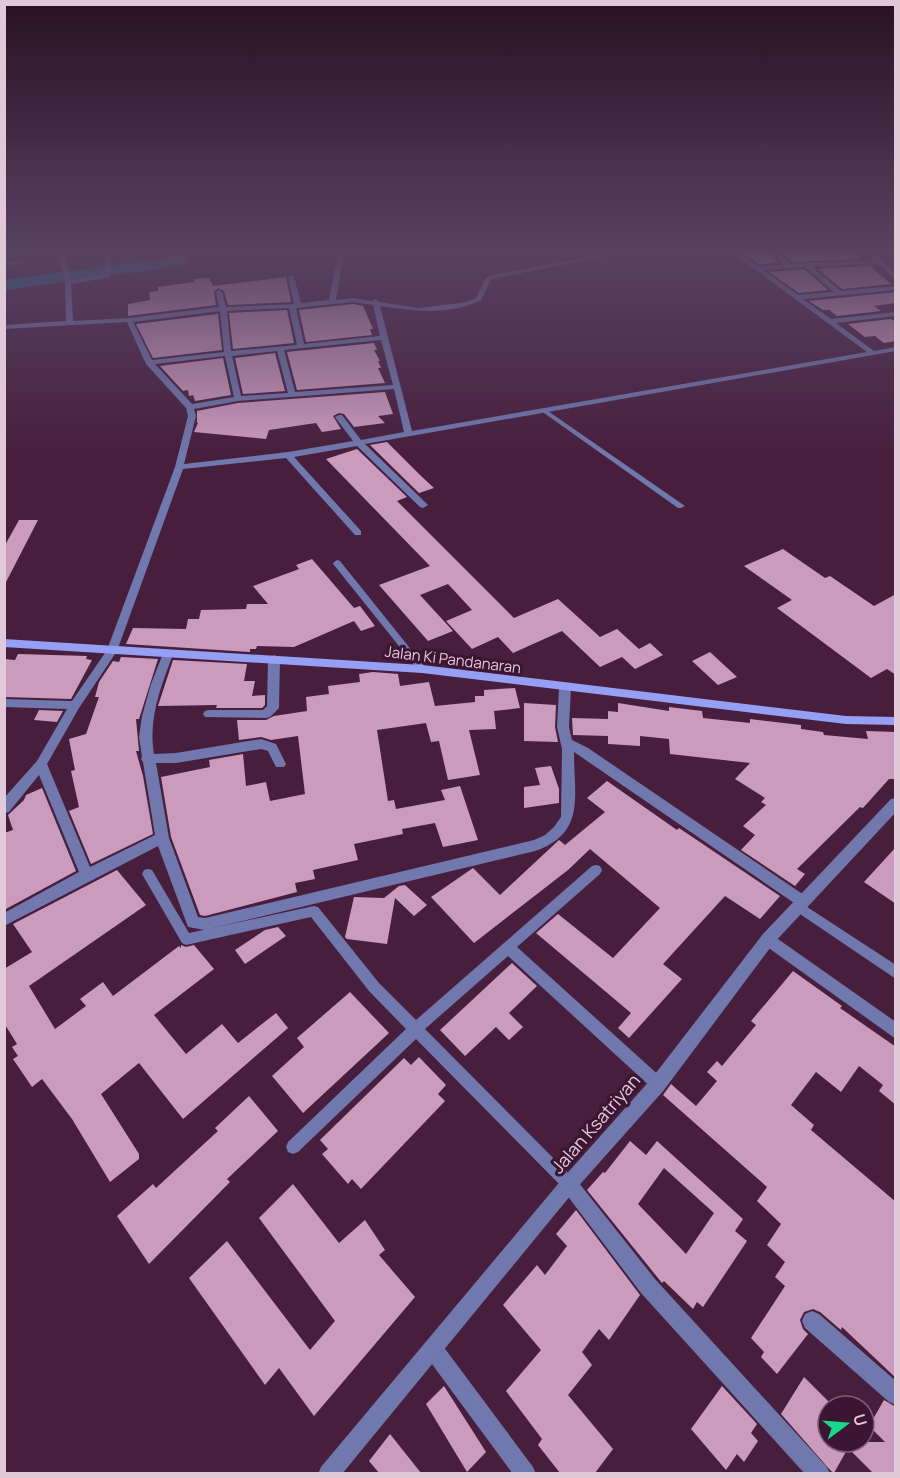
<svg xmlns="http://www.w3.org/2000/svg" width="900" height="1478" viewBox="0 0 900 1478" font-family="Manrope,sans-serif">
<rect width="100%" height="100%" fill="#471f3d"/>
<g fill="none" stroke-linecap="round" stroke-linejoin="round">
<path fill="#0f8199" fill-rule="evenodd" d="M179,256L185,257L188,261L185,265L4,290V280Z"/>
</g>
<path fill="#cb9bbd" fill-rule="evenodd" d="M737,248H767L778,263L759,264Z
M779,248H849L861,259L791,262Z
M870,266L891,284L842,289L818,269Z
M804,269L828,290L799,293L769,272Z
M286,277L291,302L228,305L224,291L218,288L214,292L216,305L128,316V304L150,300L149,292L158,291V287L194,282V279L209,278L213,286Z
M896,292V303L874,306L881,311L837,316L829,310H823L809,301Z
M353,304L363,306L373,329H370L372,335L306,342L299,310Z
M287,310L294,343L233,349L229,313Z
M218,314L222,350L153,358L136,324Z
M891,319L896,322V341L884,343L875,336L865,337L848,324Z
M374,343L377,350H374L380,361H378L381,368H378L385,383L297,390L287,352Z
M275,353L285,391L243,394L235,358Z
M223,358L231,395L195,401L193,395L189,396L188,390L183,391L160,366Z
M385,392L393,414L378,416L385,423L354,427L344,414L339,413L333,416L341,429L322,432L316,423L269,430L266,439L194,432L198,423H197V411L238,403Z
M387,442L420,475L434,488L419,493L370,445Z
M357,449L407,497L397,501L514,618L558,599L600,637L617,629L639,649L650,643L663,655L635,669L622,657L600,667L562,631L513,653L498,637L472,649L446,621L472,610L448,584L420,595L453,631L428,641L379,585L430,566L326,459Z
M19,520H38L4,586V547Z
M783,549L825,578L830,576L874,606L896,594V675L887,669L871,678L777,608L792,600L744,566Z
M312,559L354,608L360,606L375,626L361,631L354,621L294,647L257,646L256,649H250V652L126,644L133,628L186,629L188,619H199L201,610L246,609L247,604H268L253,586L299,569L296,565Z
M710,652L737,677L718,685L692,661Z
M18,654L87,656L86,659L92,660L71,699L4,697V659L15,660Z
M121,657L158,659L139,719H136L139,751H136L143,776L153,834L91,864L69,811L79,807L71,771L75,770L69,739L86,734L99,697H95L99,682L113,661L119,662Z
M173,660L247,664L244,681H255L252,696L265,695V705L262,708H216L217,705L158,706Z
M373,672L398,674L400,686L429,682L435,706L475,702V696H484V690L515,688L520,708L494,711L496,729L469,730L480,775L448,780L439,741L431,742L426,723L377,730L388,801L394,800L396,809L445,800L441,790L460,786L478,840L443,847L435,823L402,829L403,834L354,844L358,860L313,870L315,879L295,883L297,892L205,916L200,915L171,837L161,777L210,767L209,760L243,754L246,786L266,782L270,801L305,794L298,736L271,740L261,737L239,740L237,720H266L274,716L307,711L306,697L329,694L328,686L360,682L359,674Z
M524,703L556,705L555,727L558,742L524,741Z
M618,703L669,711V707L702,711L703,718L750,723V719L801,725V729L823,732L824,735L868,739L866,731L896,732V779H889L863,808L860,807L797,869L805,874L795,886L741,850L755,835L743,826L766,805L761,802L765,798L735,779L750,763L670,754L669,739L640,736V746L608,744V736L573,735L572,718L608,719V711L618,712Z
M39,710L63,711L57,722L34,720Z
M551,766L559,789V803L524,808V787L540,785L535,768Z
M607,781L677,830L679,828L780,896L760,919L725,896L663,964L682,979L629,1038L618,1028L631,1013L536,933L558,914L613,958L660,908L590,849L568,870L474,943L431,897L473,868L500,895L559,840L565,845L605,812L587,798Z
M42,788L76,871L4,910V833L13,830L8,815L24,800L26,795Z
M896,847V904L864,882Z
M117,870L146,905L29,986L55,1029L86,1006L80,999L103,982L113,996L179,946L181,948V945L186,947L194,945L214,969L154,1015L186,1054L222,1024L238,1043L276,1013L288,1028L183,1119L139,1063L101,1094L139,1154V1159L110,1182L72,1119L42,1079L32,1087L13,1059L18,1056L12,1047L17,1044L4,1023V969L32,952L13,924Z
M405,885L427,905L414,916L395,898L387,944L347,939L345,937L354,897L384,898L399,886Z
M278,927L286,936L245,964L235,950L265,930Z
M512,963L537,986L509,1013L523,1027L509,1040L496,1027L465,1056L440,1030Z
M793,971L842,1006L840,1008L896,1047V1105L879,1091L883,1085L859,1066L841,1092L816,1072L791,1105L814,1125L811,1130L896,1202V1378L842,1327L841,1330L820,1312L813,1309L804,1312L800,1320L803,1329L808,1334L777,1374L761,1357L764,1352L751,1338L785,1286L775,1277L785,1262L767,1245L781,1224L757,1201L767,1187L663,1095L671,1084L696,1106L717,1081L707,1072L717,1061L722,1066L756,1025L751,1021Z
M350,992L389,1033L303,1113L272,1076L304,1047L297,1038Z
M419,1057L446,1085L438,1094L445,1101L361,1189L352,1179L348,1184L322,1154L328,1149L320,1140L404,1058L411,1065Z
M249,1096L278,1131L227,1179L230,1182L149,1264L117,1216L153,1184L156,1188L218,1131L215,1128Z
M630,1141L646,1155L657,1141L743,1219L735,1231L747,1241L703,1307L697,1302L693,1309L664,1281L662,1283L587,1190L603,1172L605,1173ZM664,1168L714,1213L686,1254L638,1204Z
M293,1184L339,1243L365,1220L385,1250L379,1255L415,1297L314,1416L279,1368L265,1385L189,1278L227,1241L310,1350L335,1321L259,1218Z
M576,1210L640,1295L609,1340L599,1329L582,1352L592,1365L568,1395L613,1449L595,1473H560L538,1445L542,1439L506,1391L541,1350L503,1305L537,1265L545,1275L567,1246L556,1234Z
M804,1377L828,1401V1442H885L869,1426L884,1400L896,1407V1473H873L848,1448L834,1473L831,1471L781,1414Z
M444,1386L486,1452L467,1472L426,1404Z
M722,1386L757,1424L751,1433L758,1441L744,1462L737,1454L726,1470L691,1429Z
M390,1434L421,1473H379L369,1461Z"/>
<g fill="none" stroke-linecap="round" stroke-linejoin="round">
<path fill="#7078ad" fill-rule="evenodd" d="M544,411H548L685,506L681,508H678L544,413Z
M337,560L340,561L425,667L427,669L425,671H419L334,565L333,563Z
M596,865L600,866L602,870L600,874L517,947L663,1079L665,1084L663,1089L658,1091L653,1089L508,956L425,1029L574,1179L577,1184L574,1189L569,1192L564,1189L416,1039L298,1152L293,1154L288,1152L286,1147L288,1142L406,1029L369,991L311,917L186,945L182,943L142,874L144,870L148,869L152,870L189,933L314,906L318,907L379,983L416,1020L592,866Z
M798,901L896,965V979L794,910L792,906L794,902Z"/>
<path fill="#7078ad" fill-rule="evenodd" d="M56,248H62L71,280L106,275L104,248H110L111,277L71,284L73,321L129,318L219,307L216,292L219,290L222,292L226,307L294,304L288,277L291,275L294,277L301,303L329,300L339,248H345L336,300L353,298L372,301L375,299L379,302L419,308L467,302L476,298L486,278L493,275L632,248H646L497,278L491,280L481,300C450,316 413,311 380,306L412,431L867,352L726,248H733L758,266L783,265L769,248H776L790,264L879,260V262L877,263L812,267L841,291L896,286V290L803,299L831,319L896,312V316L836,323L874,351L896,347V351L365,444L426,503L428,505L423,508L420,507L357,446L294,457L361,531V535H355L286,458L183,469L117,651L79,708L47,764L90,867L155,835L143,762L141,759L142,757L139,737L142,716L151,684L164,651H172L173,654C161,687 148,718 154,754L176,753L261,739L276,744L286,764L284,767H276L268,751L261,749L176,763H156L169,838L198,917L205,918L534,840L545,835L554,827L561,817L562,749L557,727L559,688L565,684L571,688L569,727L572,740L588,748L807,897L809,901L807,905L802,907L797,905L574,752C574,797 586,833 535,851L205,930L188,927L158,846L4,926V913L79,872L39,775L9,812L4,813V798L37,761L67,709L4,707V699L72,701L107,650L175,467L188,416L186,408L146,364L127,322L4,329V325L66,321L65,280ZM805,267L834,292L798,295L763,270ZM353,302L373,305L380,336L304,344L296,308ZM289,308L297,345L231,351L227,311ZM220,311L224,352L152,360L133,322ZM381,340L393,385L295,392L284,350ZM277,351L288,393L241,396L232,356ZM225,356L234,397L192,404L155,364ZM394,389L404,432L361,440L342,415H339L335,417L353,441L288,452L184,464L196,416L194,409L238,401Z
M24,261V263L4,266V262Z
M274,655L280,659L279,708L270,717L266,718L205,717L203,714L205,711L209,710H263L267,706L268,659Z
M768,932L896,1022V1039L763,944L761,939L763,934Z
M569,1175L575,1178L655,1279L827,1467L830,1474H805L641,1293L563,1190L560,1184L563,1178Z
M812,1311L819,1314L896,1381V1405L889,1402L805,1328L802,1321L805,1314Z
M433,1339L440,1342L533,1467L536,1474H513L426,1356L423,1349L426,1342Z"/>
<path fill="#7078ad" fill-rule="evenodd" d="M861,248H868L896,274V280Z
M896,798V812L773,944L664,1090L575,1190L342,1474H318L321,1467L563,1178L652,1078L763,934L891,799Z"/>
<path fill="#959ff4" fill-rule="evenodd" d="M4,639L422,665L846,716L896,717V725L846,724L422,673L4,647Z"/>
</g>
<linearGradient id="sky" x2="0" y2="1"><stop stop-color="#271122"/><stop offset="0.55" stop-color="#584262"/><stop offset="1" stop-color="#584262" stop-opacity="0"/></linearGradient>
<rect width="900" height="455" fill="url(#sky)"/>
<g text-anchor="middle" stroke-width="6" stroke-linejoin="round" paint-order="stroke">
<g font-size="15" fill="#e2c9da" stroke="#3c1533">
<text transform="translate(453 660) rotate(7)" y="5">Jalan Ki Pandanaran</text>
</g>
<g font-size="18" fill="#e2c9da" stroke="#3c1533">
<text transform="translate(596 1124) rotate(-49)" y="6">Jalan Ksatriyan</text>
</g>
</g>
<rect width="900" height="1478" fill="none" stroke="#e2c9da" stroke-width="12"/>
<g transform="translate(846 1424) rotate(74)"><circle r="28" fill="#3c1533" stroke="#7e5d76" stroke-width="1.5"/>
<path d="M0-4.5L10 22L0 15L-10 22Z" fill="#18d989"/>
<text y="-9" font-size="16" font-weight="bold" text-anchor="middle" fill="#e2c9da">U</text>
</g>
</svg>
